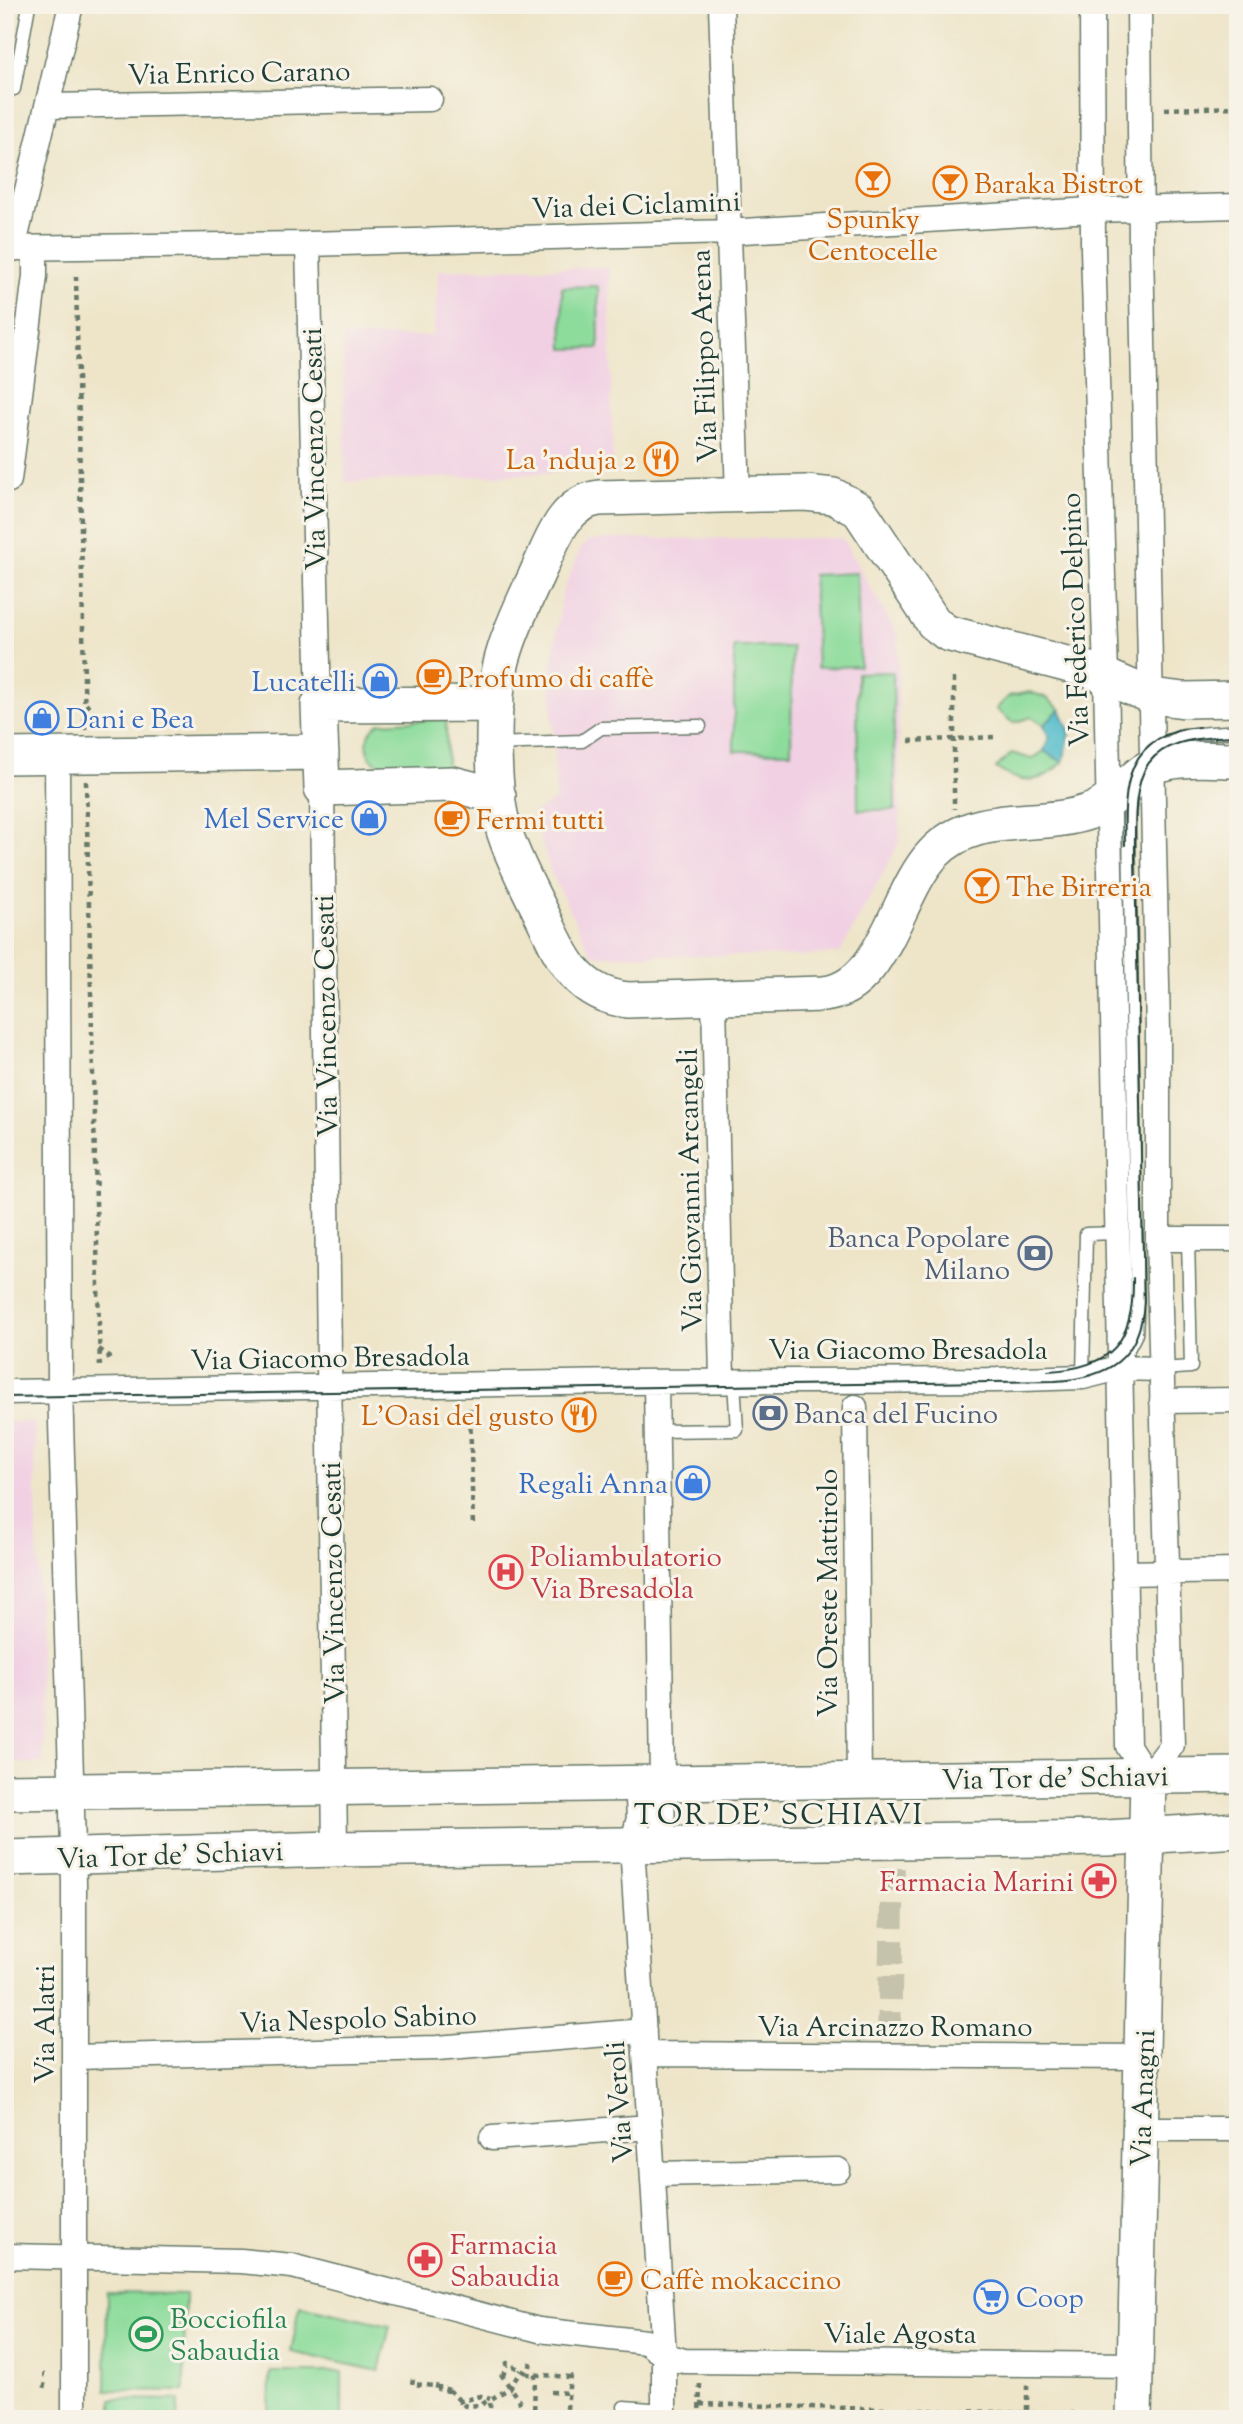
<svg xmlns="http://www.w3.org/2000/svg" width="1243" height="2424" viewBox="0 0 1243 2424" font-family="'Sorts Mill Goudy',serif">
<rect width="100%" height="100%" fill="#f7f3e8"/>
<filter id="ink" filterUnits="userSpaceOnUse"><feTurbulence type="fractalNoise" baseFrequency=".0143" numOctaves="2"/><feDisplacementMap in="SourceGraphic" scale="14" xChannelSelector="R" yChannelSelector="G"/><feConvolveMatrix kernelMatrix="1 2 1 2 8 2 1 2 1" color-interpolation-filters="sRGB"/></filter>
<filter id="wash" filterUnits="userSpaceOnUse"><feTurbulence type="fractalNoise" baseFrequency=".00686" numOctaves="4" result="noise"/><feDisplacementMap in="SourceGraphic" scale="28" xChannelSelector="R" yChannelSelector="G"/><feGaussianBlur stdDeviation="1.57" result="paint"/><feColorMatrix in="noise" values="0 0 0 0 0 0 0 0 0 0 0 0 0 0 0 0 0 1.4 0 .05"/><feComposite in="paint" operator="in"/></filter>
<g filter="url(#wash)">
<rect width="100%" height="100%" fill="#eee5c9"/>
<path fill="#f1d0e3" d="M609,267L613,470L345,482L343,337L433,336L439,270Z
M842,538L898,636L900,841L840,953L798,956L592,955L551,872L533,814L556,799L551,674L562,594L580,550L588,541L607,539Z
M5,1422H34L43,1763H5Z"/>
<path fill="#8ddc9b" stroke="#568c68" stroke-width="2" d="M598,286L599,348L563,349L562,287Z
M857,573L860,666L817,668L813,575Z
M734,647H792L791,752L734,751Z
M893,672L895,810H858L857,673Z
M1030,692L1047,698L1060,709L1044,725L1032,717L1013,723L996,709L1009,696Z
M446,719L447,772L386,770L370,758C365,743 366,733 379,723Z
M1044,751L1063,762C1042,784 1021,786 996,768L1012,753L1032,759Z
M107,2293L185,2294L184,2391L106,2390Z
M300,2306L390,2326L379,2371L291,2352Z
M270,2372H342V2419H269Z
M112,2399L179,2400L178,2419H112Z"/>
<path fill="#4fbbca" stroke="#377c7f" stroke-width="2" d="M1060,709L1070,733L1063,762L1044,751L1049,738L1044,725Z"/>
</g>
<g filter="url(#ink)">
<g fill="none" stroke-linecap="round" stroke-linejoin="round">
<path stroke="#c5c3ab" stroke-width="24" stroke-dasharray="24 12" stroke-linecap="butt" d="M889,2036L893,1862"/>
<defs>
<path id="lane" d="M5,91L14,89L29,5
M496,744L582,741L601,728L700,726
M1151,752L1184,735L1238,731
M1125,1355L1136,1334L1137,1316L1129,824L1131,792
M1161,1369L1191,1367L1188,1239
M1083,1377L1086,1234L1118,1233
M658,1431L737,1430L734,1381
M624,2407L664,2410"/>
<path id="street" d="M721,5L738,495
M1092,5L1093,249L1106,675L1128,1746L1148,1777L1172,1745L1158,1239V1030L1141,248L1139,5
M49,106L430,99
M308,244L319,705
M5,248L308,244L727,232L1092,210L1238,206
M13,249L71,5
M9,480L35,276V249
M57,756L60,1386L74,1883V2419
M322,788L335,1849
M714,998L722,1381
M1158,1239H1238
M656,1382L663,1844
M5,1392L623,1382L997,1380L1083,1377L1119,1368L1161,1369
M1162,1401L1238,1400
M855,1407L859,1779
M1124,1573L1238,1571
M637,1782L639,1818L632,1845L664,2355V2419
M645,2054L1144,2057
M74,2057L437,2048L644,2031
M1141,2129H1238
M492,2138L650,2127
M653,2174L838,2170
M5,2256L241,2261L292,2266L539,2330L646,2342L664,2355L684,2361L1135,2365"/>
<path id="secondary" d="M1238,699L1184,700L1151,696L1093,671L947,633L934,623L859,510L833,496L805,493L599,498C564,503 553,539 540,567C528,594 514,621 505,650C490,695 490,795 507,839C517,867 532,894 545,921C563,961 580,995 628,1000L823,994C884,989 896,893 933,854C975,809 1036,830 1088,812C1110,805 1126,784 1144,771C1167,755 1211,760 1238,760
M496,704L319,705L322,788L452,784L498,796
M5,756L321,752
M5,1792L1238,1775
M5,1858L335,1849L1107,1838L1238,1830
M1134,2419L1148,1777"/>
</defs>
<use href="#lane" stroke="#677868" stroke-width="15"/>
<use href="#street" stroke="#677868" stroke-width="27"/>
<use href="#secondary" stroke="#677868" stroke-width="38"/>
<path stroke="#677868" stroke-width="4.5" stroke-dasharray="5 5" stroke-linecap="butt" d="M1165,109L1238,107
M76,276L85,730
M954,678V809
M86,704L104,727
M909,741L996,737
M86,781L100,1370
M99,1349L108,1355L110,1362
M470,1408L473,1527
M531,2362L528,2374L570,2377
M501,2374L521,2404L520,2419
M43,2375H45
M503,2376L507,2363L528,2374
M413,2379L412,2384L435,2386
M43,2385L46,2386
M439,2385V2389L449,2391
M449,2390L465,2406L481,2405L490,2399
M551,2392L569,2393
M458,2402L481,2396L490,2399
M700,2404L1027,2413V2384
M490,2408L491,2399L510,2388L521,2370
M534,2419L535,2374
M566,2419L570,2377L577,2375
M699,2419L700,2381
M1027,2419V2413H1072L1071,2419"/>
<use href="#lane" stroke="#fff" stroke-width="12"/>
<use href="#street" stroke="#fff" stroke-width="24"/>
<use href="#secondary" stroke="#fff" stroke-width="35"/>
<path stroke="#1f3d34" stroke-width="2" d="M1125,845C1123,784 1126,734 1199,727
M1048,1371C1112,1368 1134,1342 1133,1278
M5,1397L1055,1381C1108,1378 1140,1359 1144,1302L1135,857C1134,766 1138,738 1238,736"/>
<path stroke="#677868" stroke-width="4.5" stroke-dasharray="5 5" stroke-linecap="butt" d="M435,2386L449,2390"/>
</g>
</g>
<defs>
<symbol id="bar-ring" viewBox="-11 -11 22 22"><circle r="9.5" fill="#f7f3e8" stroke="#e8710a" stroke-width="1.5"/><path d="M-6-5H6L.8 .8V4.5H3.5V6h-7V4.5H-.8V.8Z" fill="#e8710a"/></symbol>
<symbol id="restaurant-ring" viewBox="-11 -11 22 22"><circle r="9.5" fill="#f7f3e8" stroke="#e8710a" stroke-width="1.5"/><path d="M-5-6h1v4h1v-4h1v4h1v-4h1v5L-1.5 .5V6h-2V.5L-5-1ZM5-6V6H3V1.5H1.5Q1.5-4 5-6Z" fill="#e8710a"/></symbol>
<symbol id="cafe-ring" viewBox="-11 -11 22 22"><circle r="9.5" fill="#f7f3e8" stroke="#e8710a" stroke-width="1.5"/><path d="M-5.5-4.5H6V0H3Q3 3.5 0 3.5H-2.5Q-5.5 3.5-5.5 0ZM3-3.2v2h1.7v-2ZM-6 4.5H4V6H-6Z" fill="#e8710a"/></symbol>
<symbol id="shop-ring" viewBox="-11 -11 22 22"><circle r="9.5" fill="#f7f3e8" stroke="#3f7fe0" stroke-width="1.5"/><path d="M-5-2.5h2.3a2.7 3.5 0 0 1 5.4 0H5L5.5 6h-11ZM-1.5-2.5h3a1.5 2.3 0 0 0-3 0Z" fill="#3f7fe0"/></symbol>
<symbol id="bank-ring" viewBox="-11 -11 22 22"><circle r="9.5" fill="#f7f3e8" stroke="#5c6f8a" stroke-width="1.5"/><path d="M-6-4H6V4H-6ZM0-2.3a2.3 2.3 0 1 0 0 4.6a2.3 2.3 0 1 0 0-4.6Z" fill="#5c6f8a"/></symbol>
<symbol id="hospital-ring" viewBox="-11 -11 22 22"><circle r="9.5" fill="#f7f3e8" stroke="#e0444e" stroke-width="1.5"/><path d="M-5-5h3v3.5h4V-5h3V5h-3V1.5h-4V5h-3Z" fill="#e0444e"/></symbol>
<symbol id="pharmacy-ring" viewBox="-11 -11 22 22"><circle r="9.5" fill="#f7f3e8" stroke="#e0444e" stroke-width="1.5"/><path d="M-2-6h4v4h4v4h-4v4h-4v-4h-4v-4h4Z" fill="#e0444e"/></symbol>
<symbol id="supermarket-ring" viewBox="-11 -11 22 22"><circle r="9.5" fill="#f7f3e8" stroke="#3f7fe0" stroke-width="1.5"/><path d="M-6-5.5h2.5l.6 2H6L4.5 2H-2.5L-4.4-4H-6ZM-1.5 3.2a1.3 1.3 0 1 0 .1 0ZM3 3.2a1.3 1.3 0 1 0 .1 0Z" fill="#3f7fe0"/></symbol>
<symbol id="stadium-ring" viewBox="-11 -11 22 22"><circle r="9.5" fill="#f7f3e8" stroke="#2e9e5b" stroke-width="1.5"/><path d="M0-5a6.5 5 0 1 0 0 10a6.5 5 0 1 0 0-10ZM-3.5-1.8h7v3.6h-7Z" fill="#2e9e5b"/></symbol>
</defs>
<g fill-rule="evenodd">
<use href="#bar-ring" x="854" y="161" width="38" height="38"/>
<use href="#bar-ring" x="931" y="164" width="38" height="38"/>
<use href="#restaurant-ring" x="642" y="440" width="38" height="38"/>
<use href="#cafe-ring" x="415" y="658" width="38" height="38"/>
<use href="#shop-ring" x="361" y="662" width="38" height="38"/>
<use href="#shop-ring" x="23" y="699" width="38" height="38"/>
<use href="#shop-ring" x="350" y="799" width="38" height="38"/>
<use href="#cafe-ring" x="433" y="800" width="38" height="38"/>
<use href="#bar-ring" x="963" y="867" width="38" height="38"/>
<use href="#bank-ring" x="1016" y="1234" width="38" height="38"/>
<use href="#bank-ring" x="751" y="1394" width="38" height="38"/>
<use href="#restaurant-ring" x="560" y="1396" width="38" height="38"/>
<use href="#shop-ring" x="674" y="1464" width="38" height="38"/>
<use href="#hospital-ring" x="487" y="1553" width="38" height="38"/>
<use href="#pharmacy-ring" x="1080" y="1862" width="38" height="38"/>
<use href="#pharmacy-ring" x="406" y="2241" width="38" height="38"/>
<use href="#cafe-ring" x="596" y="2260" width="38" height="38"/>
<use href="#supermarket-ring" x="972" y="2278" width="38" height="38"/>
<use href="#stadium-ring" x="127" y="2315" width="38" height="38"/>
</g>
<g text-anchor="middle" stroke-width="6" stroke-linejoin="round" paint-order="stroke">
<g font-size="28" fill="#1f3d34" stroke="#f7f3e8">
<text transform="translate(239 72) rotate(-1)" y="10">Via Enrico Carano</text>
<text transform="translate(636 204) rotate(-2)" y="10">Via dei Ciclamini</text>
<text transform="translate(703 356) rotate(-92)" y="10">Via Filippo Arena</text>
<text transform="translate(313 449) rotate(-91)" y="10">Via Vincenzo Cesati</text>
<text transform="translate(1074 620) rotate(-92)" y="10">Via Federico Delpino</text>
<text transform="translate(325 1016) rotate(-91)" y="10">Via Vincenzo Cesati</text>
<text transform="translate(689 1190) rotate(-91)" y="10">Via Giovanni Arcangeli</text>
<text x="908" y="1359">Via Giacomo Bresadola</text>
<text transform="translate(330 1357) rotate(-1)" y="10">Via Giacomo Bresadola</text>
<text transform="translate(332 1583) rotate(-91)" y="10">Via Vincenzo Cesati</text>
<text transform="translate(827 1593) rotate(-90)" y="10">Via Oreste Mattirolo</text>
<text transform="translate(1055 1777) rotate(-1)" y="10">Via Tor de' Schiavi</text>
<text transform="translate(170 1854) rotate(-2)" y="10">Via Tor de' Schiavi</text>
<text transform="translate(358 2018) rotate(-2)" y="10">Via Nespolo Sabino</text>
<text transform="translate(44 2024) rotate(-90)" y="10">Via Alatri</text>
<text x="895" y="2036">Via Arcinazzo Romano</text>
<text transform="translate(1142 2098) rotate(-88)" y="10">Via Anagni</text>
<text transform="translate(618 2102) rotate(-94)" y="10">Via Veroli</text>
<text x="900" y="2343">Viale Agosta</text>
</g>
<g font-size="28" fill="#c56008" stroke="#f7f3e8" text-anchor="start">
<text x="974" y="193">Baraka Bistrot</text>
<text x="873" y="228" text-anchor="middle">Spunky<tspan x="873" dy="32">Centocelle</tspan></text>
<text x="636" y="469" text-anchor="end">La 'nduja 2</text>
<text x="458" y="687">Profumo di caffè</text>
<text x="476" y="829">Fermi tutti</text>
<text x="1006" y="896">The Birreria</text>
<text x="554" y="1425" text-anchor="end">L'Oasi del gusto</text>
<text x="640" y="2289">Caffè mokaccino</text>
</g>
<g font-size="28" fill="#366cbe" stroke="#f7f3e8" text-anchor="end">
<text x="356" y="691">Lucatelli</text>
<text x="66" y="728" text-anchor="start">Dani e Bea</text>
<text x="344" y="828">Mel Service</text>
<text x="668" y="1493">Regali Anna</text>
<text x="1016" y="2307" text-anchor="start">Coop</text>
</g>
<g font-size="28" fill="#4e5e75" stroke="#f7f3e8" text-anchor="end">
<text x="1010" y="1247">Banca Popolare<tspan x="1010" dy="32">Milano</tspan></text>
<text x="794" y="1423" text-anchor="start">Banca del Fucino</text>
</g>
<g font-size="28" fill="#be3a42" stroke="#f7f3e8" text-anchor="start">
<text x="530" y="1566">Poliambulatorio<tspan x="530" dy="32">Via Bresadola</tspan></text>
<text x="1074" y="1891" text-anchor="end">Farmacia Marini</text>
<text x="450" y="2254">Farmacia<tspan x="450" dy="32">Sabaudia</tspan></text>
</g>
<g font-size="28" fill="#27864d" stroke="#f7f3e8" text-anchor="start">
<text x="170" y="2328">Bocciofila<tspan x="170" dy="32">Sabaudia</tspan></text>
</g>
<g font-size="30" letter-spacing="2" fill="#1f3d34" stroke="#f7f3e8">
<text x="779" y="1824">TOR DE' SCHIAVI</text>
</g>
</g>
<rect width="1243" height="2424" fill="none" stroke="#f7f3e8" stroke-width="28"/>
</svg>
